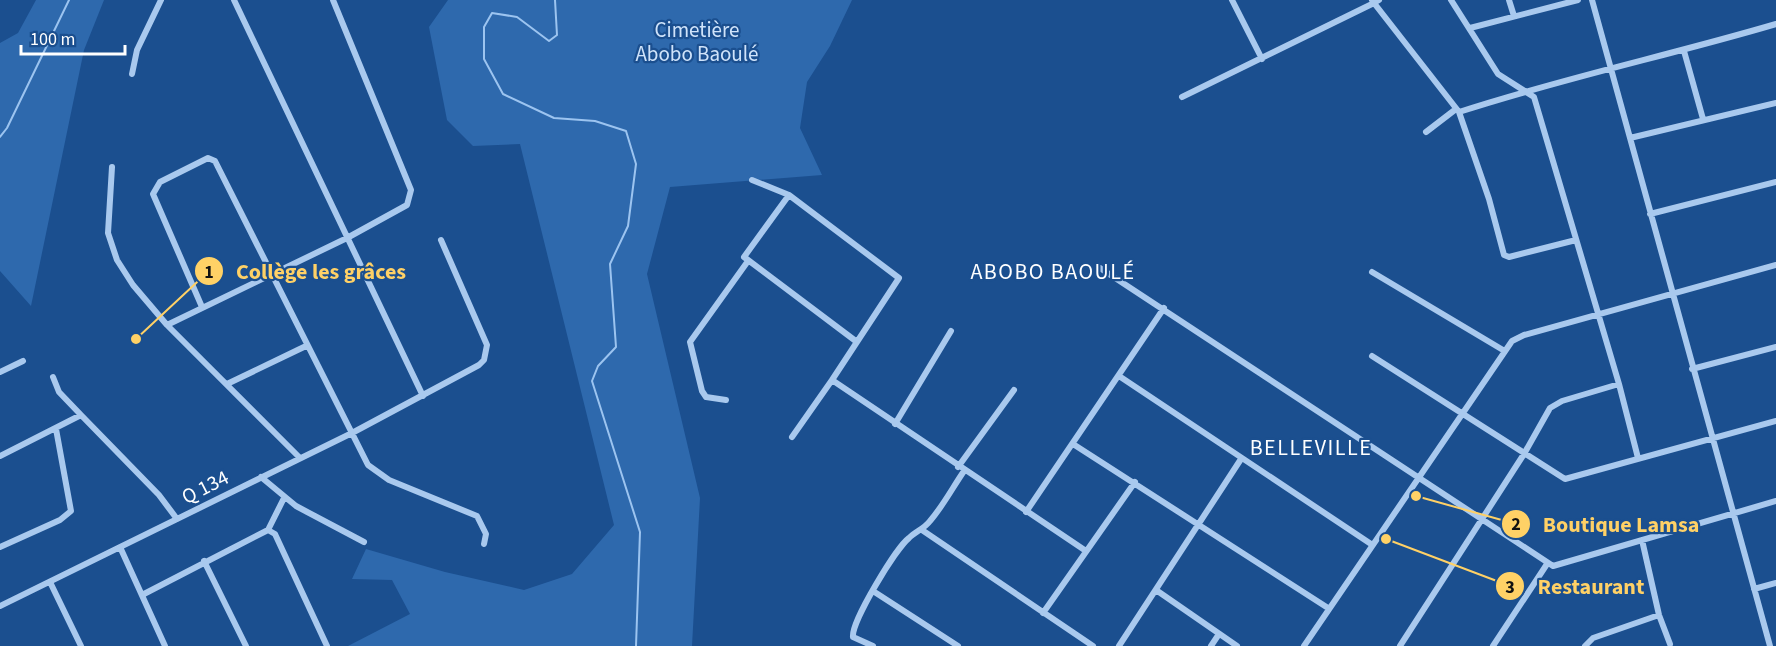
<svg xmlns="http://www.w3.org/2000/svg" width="1776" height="646" viewBox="0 0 1776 646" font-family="'Source Sans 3',sans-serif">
<rect width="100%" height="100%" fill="#1b4f8f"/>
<path fill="#2e69ad" d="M36,0H104L84,50L31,306L0,271V43L18,33Z
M448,0H852L830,46L807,82L800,128L822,175L670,187L647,274L700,498L692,646H348L410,614L392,580L352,579L366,549L445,572L524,590L572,574L614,525L520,144L473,146L447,120L429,27Z"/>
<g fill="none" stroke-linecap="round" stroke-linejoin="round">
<path stroke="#9cc4f0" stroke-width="2" d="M555,0L557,35L549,41L517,17L492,13L484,27V59L503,94L554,118L595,121L626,131L636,164L628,226L610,264L616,347L598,366L592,381L640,532L636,646
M0,137L7,128L69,0"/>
<path stroke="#a9c9ee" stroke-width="6" d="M234,0L423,396
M1232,0L1262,59
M1379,0L1374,3L1459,112L1489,199L1504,255L1509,257L1576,240
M1451,0L1498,74L1534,97L1619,384L1638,458
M1509,0L1514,16
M1592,0L1770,646
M1470,28L1578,0
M1684,51L1703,119
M132,74L137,50L161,0
M1182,97L1374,3L1372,0
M1459,112C1563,78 1671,55 1776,24
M1426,132L1456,109
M1630,138L1776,103
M112,167L108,233L117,260L133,285L167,325L300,458
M752,180L789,195L899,278L832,380L1086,551
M789,195L744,257L857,342
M1650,214L1776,182
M1100,268L1553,566L1776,501
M1372,272L1503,350
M202,307L153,194L160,182L208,158L215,161L368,465L389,480L477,516L486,534L484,544
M167,325L347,238L407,205L411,190L333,0
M1372,356L1565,479L1776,421
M1692,369L1776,347
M0,372L23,361
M1119,376L1371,544
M53,377L59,392L81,415
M227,384L306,346
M726,400L706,397L702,391L690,342L748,261
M895,424L951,331
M792,437L832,380
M1073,444L1328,608
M0,456L81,415L159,495L177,519
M958,467L1014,390
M261,477L296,506L364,542
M1026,512L1164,308
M268,530L284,498
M922,530L1093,646
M1642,540L1659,615L1670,644
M0,547L60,520L71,511L56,429
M120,547L165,646
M204,561L246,646
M50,582L81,646
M1754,589L1776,583
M1156,590L1237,646
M873,591L958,646
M142,595L268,530L275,534L327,646
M0,606L352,433L479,365L484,360L487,345L441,240
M1043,613L1135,482
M873,646L853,637C851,622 896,548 909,538C916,531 924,529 930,521C943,506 953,487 964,471
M1119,646L1241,459
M1211,646L1219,634
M1304,646L1512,341L1524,335L1776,265
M1400,646L1524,454L1550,408L1562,401L1619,384
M1493,646L1547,564
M1585,646L1593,638L1659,615"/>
</g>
<g text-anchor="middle" stroke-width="4.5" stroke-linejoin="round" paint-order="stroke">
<g font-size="21" fill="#cfe3fa" stroke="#1b4f8f">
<text x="697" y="37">Cimetière<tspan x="697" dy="24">Abobo Baoulé</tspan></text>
</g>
<g font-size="21" fill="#fff" stroke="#1b4f8f">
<text transform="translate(205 487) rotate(-27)" y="7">Q 134</text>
</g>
<g font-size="22" letter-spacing="1.5" fill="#fff" stroke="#1b4f8f">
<text x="1053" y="279">ABOBO BAOULÉ</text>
<text x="1311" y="455">BELLEVILLE</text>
</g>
</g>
<path fill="none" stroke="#ffd166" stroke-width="2" d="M136 339L209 271M1416 496L1516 524M1386 539L1510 586"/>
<g fill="#ffd166" stroke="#1b4f8f" stroke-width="2">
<circle cx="136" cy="339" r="6"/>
<circle cx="1416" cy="496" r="6"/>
<circle cx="1386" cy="539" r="6"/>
<circle cx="209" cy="271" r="15"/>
<circle cx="1516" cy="524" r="15"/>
<circle cx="1510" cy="586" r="15"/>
</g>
<g font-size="18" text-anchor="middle" font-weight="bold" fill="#111">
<text x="209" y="278">1</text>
<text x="1516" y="530">2</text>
<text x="1510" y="593">3</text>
</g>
<g font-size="22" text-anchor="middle" font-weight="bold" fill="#ffd166" stroke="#1b4f8f" stroke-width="4.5" stroke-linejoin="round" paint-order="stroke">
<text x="321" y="279">Collège les grâces</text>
<text x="1621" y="532">Boutique Lamsa</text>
<text x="1591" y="594">Restaurant</text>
</g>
<path d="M21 45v9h104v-9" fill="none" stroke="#ffffff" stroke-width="3"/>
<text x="30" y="45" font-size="18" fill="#ffffff" stroke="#1b4f8f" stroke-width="4.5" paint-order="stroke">100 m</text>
</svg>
